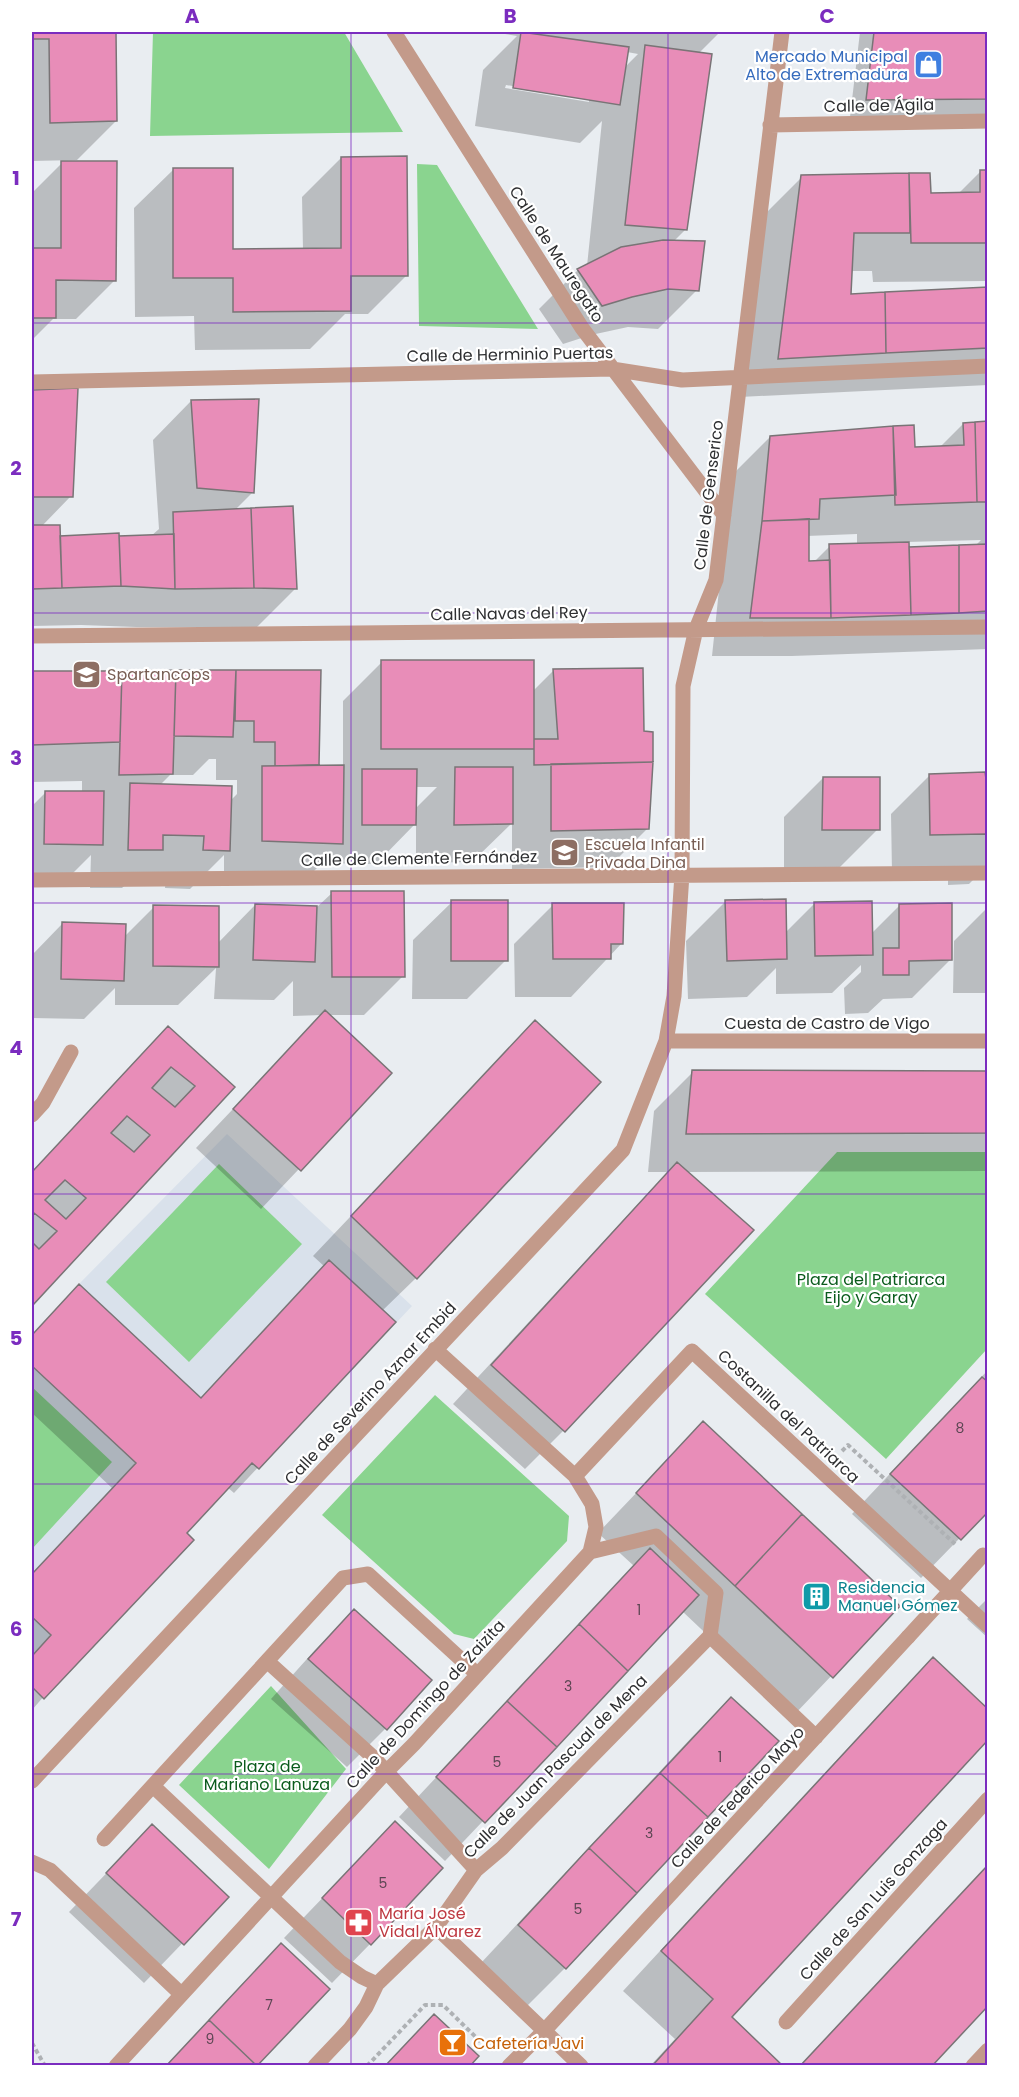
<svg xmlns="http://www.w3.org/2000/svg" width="1019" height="2097" viewBox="0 0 1019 2097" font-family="Poppins,sans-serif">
<rect width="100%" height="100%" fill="#e9edf1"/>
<path fill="#d9e1eb" d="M227,1134L412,1306L259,1469L252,1464L187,1533L194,1540L44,1699L32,1687V1335L79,1284Z"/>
<path fill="#8ad48f" d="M153,32H344L403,132L150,136Z
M417,164L437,165L538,329L419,326Z
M837,1152H987V1349L886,1459L705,1294Z
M219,1164L302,1244L189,1362L106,1282Z
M32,1387L112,1462L32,1549Z
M435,1395L569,1516L567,1541L474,1639L454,1634L322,1515Z
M271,1686L346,1769L269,1869L179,1785Z"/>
<path fill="#0003" fill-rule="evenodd" d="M32,32H114L116,121L77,160L32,161Z
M505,32H720L698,54L685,230L673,242L697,290L658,329L628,327L591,335L563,344L539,309L578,270L587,266L602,121L580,143L475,126L483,70L517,36L505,34ZM627,52L638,54L625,67ZM506,85L589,98V102L505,88Z
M860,32H988V115L850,117Z
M341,158L407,275L368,314H345L310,349L195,350L194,316L135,317L134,208L173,170L232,250H303L302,197Z
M62,163L115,280L76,319H53L32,340V193Z
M980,172H988V281L873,282L872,271H851L850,295L988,288V385L740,397L763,216L802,177L929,174L930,195L958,194Z
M77,390L71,496L41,527L59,537L151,536L159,529L153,440L191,401L252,493L235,510L296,588L257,627H136L81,625L32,626V392Z
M988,422V649L792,656H712L731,476L770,437L914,448L940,447L963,424ZM857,534V545L830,546L813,563H807V536ZM981,540L975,546L908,549L907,542Z
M382,662L533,691L553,671L643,732L648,828L609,867L512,869V823L472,862L416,863V823L376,864L322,863L303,882L224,880V855L190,889L165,888L166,875L137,874L122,888H90L91,855L63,883H32V806L46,792H82V781L32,782V673L320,672L317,767H343V701ZM209,759H216V780H237V794L231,800L159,786L170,775H193ZM415,787H437L415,809Z
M930,775L988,781V865L969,884L948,885V872L892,873L891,814Z
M823,778L878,829L839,868H784V817Z
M332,893L403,976L364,1015H329L390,1073L261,1209L196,1148L322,1015L293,1016V981L274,1000L214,999L216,968L178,1005H115V988L84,1019L32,1018V955L63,923L124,937L154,907L217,944L255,905L317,907Z
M452,902L506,960L467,999H412L413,940Z
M725,902L785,933L815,903L871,934L900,905L951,959L912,998L883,999L868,1013L845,1014L844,988L861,972V965L832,993L776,994V968L747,997L688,999L686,941Z
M553,905L622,943L571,997H515L514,944Z
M988,907V993H953L954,941Z
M535,1022L416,1278L382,1311L394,1322L234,1493L227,1487L185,1533L32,1710V1575L112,1488L32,1413V1335L79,1286L200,1399L325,1267L313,1256Z
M168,1028L233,1087L32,1304V1171Z
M693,1072L988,1073V1171L686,1172L564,1430L525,1469L453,1404L639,1203L670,1172H648L654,1111Z
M988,1370V1509L921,1578L852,1514Z
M703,1423L898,1606L793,1716L682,1611L445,1861L399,1817L634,1566L598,1533Z
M988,1598V1638L967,1619Z
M354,1611L385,1729L347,1767L271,1699L315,1650Z
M933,1659L730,2017L781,2066H650L675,2039L623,1991L894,1698Z
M731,1699L777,1741L565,1968L526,2007L480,1964L692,1737Z
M152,1826L227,1897L144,1983L69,1912Z
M357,1862L370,1944L332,1983L284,1938Z
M988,1865V2004L930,2066H799Z
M281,1946L256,2066H166L242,1984Z"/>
<path fill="#e88db8" stroke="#797476" stroke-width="1.5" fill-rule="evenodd" d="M32,32H116L117,121L50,123L49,39H32Z
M521,32L629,47L620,105L513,88Z
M874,32H988V99L866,100Z
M645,45L712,54L687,230L625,225Z
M407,156L408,276H351V311L233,312V278H173V168H233V249L341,248V157Z
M61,161H117L116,281L56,280V318H32V248H61Z
M980,170H988V243H911L909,173H930L931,193L980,192Z
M909,173L910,233H854L851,294L885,292L886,353L778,359L801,175Z
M663,240L705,241L699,291L668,289L632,297L602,306L577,269L621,247Z
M988,287V348L886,353L885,292Z
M78,388L73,497H32V390Z
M259,399L254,493L197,488L191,400Z
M988,421V502H977L975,422Z
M975,422L977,502L895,505L893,426L914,425L915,447L964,445L963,423Z
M893,426L896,495L820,499L819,519L762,521L770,436Z
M293,506L297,589L254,588L251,508Z
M251,508L254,588L175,589L173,512Z
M809,519V561L830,560L831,618H750L762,521Z
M32,525H60L62,588L32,589Z
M119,533L121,586L62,588L60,536Z
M174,534L175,589L121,586L119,536Z
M909,542L911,615L831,618L829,544Z
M988,544V611L959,613V545Z
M959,545V613L911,615L909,547Z
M381,660H534V749H381Z
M643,668L644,731L653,732V762L534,765V739H558L553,669Z
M176,670L173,774L119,775L122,671Z
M176,670H236L233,737L174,736Z
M236,670H321L319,765L275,766V742H254V721H235Z
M32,671H122L120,742L32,745Z
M653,762L649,829L551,831V764Z
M344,765L343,844L262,841V766Z
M455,767H513V824L454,825Z
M362,769H417L416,825H362Z
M985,772L986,779H988V846L986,834L930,835L929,774Z
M823,777H880V830H822Z
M130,783L232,786L230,851L203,850L204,836L163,835V850H128Z
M45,791H104L103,845L44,844Z
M331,891H404L405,977H332Z
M786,899L787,959L727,961L725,900Z
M451,900H508V961H451Z
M872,901L873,955L815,956L814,902Z
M552,903H624L623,944H611V959H553Z
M952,903V960L909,961V975H883V948H899V904Z
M255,904L317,906L315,962L253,960Z
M153,905L219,906V967L153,966Z
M62,922L126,924L124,981L61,979Z
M325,1010L392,1073L301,1171L233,1109Z
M535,1020L601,1082L417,1279L351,1216Z
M168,1026L235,1087L32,1306V1242L39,1249L57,1231L34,1213L32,1216V1172ZM171,1067L195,1086L175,1107L152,1088ZM127,1116L150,1135L134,1152L111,1133ZM65,1180L86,1198L66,1219L45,1200Z
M692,1070L988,1071V1133L686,1134Z
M677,1162L754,1230L565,1432L491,1365Z
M329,1260L396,1322L259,1469L252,1463L187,1533L194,1540L44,1699L32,1687V1656L51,1635L32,1617V1574L136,1463L32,1366V1335L79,1284L201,1398Z
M982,1377L988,1382V1512L961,1540L890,1474Z
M703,1421L802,1514L735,1586L636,1493Z
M802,1514L900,1606L833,1678L735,1586Z
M650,1548L699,1595L628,1671L579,1624Z
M354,1609L432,1680L387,1730L308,1659Z
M579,1624L628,1671L557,1747L507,1701Z
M933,1657L988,1709V1740L732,2017L783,2066H652L713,1999L661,1951Z
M731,1697L779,1741L708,1817L660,1773Z
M507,1701L557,1747L485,1823L436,1777Z
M660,1773L708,1817L637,1893L589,1848Z
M395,1821L443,1868L371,1945L322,1898Z
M152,1824L229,1897L184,1945L106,1873Z
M589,1848L637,1893L566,1969L518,1925Z
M988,1865V2006L932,2066H800Z
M281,1943L330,1989L257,2066L209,2020Z
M434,2014L479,2056L470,2066H385Z
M209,2020L257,2066H166Z"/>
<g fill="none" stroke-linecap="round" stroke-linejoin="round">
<path stroke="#aeb1b4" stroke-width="4" stroke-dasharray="4.5 3" stroke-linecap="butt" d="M842,1451L848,1445L955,1544
M32,2043L45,2066
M367,2066L425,2005H443L488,2049"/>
<path stroke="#c39a8a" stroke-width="15" d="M394,32L582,328L724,515
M770,125L988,121
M32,382L612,369L682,380L988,366
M32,636L988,627
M32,880L988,873
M666,1041H988
M32,1115L43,1103L71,1052
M575,1476L692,1351L988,1626
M590,1552L656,1536L716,1593L710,1636
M267,1661L374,1758L476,1870
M32,1781L623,1150L666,1041L674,996L682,874L683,686L696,629L716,580L782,32
M153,1786L340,1962L362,1977L377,1984
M104,1839L343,1578L368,1574L477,1674
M32,1862L50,1870L181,1994
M436,1927L581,2066
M786,2022L988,1799
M116,2066L386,1772L414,1744L590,1552L596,1527L592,1504L575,1476L435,1349
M315,2066L350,2029L366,2007L377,1984L436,1927L476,1870L502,1848L710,1636L816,1737
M509,2066L544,2031L908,1637
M973,2066L988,2050"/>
<path stroke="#c39a8a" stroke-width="15" d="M908,1637L983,1555"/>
</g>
<path fill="none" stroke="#7b2cbf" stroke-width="1.5" stroke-opacity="0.55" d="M351,32V2066M668,32V2066M32,323H988M32,613H988M32,903H988M32,1194H988M32,1484H988M32,1774H988"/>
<defs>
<symbol id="shop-square" viewBox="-11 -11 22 22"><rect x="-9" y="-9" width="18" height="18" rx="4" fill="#3f7fe0" stroke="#fff"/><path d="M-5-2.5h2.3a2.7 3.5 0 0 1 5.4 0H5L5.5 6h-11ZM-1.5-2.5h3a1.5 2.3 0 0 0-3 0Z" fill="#fff"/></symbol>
<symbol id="school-square" viewBox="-11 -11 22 22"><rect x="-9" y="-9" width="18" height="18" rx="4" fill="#8d6e63" stroke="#fff"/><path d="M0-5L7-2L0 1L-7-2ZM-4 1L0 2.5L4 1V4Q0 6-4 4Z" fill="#fff"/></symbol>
<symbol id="building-square" viewBox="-11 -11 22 22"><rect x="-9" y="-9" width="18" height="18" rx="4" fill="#0f9aa8" stroke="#fff"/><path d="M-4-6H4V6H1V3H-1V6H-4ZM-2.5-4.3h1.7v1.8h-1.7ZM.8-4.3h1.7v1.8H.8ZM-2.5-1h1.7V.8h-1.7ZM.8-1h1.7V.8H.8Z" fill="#fff"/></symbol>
<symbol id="pharmacy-square" viewBox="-11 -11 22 22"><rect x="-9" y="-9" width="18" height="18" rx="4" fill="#e0444e" stroke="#fff"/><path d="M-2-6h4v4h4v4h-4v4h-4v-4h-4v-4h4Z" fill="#fff"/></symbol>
<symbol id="bar-square" viewBox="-11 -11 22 22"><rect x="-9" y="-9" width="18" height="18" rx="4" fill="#e8710a" stroke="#fff"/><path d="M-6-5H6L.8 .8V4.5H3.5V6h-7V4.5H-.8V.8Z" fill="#fff"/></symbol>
</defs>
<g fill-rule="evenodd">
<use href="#shop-square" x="912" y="48" width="33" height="33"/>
<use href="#school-square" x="70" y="658" width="33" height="33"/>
<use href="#school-square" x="548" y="836" width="33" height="33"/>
<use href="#building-square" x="800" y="1580" width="33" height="33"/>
<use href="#pharmacy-square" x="342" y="1906" width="33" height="33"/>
<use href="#bar-square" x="436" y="2026" width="33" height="33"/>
</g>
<g text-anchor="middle" stroke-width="4.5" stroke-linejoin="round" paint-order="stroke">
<g font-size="14" fill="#5c4653">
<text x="960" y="1433">8</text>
<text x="639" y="1615">1</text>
<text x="568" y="1691">3</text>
<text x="720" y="1762">1</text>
<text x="497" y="1767">5</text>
<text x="649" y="1838">3</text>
<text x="383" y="1888">5</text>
<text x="578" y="1914">5</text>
<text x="269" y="2010">7</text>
<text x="210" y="2044">9</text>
</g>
<g font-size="16" fill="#366cbe" stroke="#fff" text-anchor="end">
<text x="908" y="62">Mercado Municipal<tspan x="908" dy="18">Alto de Extremadura</tspan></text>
</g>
<g font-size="16" fill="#2e2f31" stroke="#fff">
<text transform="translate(879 105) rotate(-1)" y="6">Calle de Ágila</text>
<text transform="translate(557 254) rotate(57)" y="6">Calle de Mauregato</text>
<text transform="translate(510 354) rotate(-1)" y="6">Calle de Herminio Puertas</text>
<text transform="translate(708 495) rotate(-83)" y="6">Calle de Genserico</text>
<text transform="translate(509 613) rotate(-1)" y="6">Calle Navas del Rey</text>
<text transform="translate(419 858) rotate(-1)" y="6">Calle de Clemente Fernández</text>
<text x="827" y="1029">Cuesta de Castro de Vigo</text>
<text transform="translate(370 1393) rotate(-47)" y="6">Calle de Severino Aznar Embid</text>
<text transform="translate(789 1416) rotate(43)" y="6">Costanilla del Patriarca</text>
<text transform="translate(425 1704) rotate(-47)" y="6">Calle de Domingo de Zaizita</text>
<text transform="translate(555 1766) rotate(-45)" y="6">Calle de Juan Pascual de Mena</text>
<text transform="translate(737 1797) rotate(-47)" y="6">Calle de Federico Mayo</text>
<text transform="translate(873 1899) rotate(-48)" y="6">Calle de San Luis Gonzaga</text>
</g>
<g font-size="16" fill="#785e54" stroke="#fff" text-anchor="start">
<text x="107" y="680">Spartancops</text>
<text x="585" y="850">Escuela Infantil<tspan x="585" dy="18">Privada Dina</tspan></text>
</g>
<g font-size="16" fill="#0a5b1c" stroke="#fff">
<text x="871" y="1285">Plaza del Patriarca<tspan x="871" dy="18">Eijo y Garay</tspan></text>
<text x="267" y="1772">Plaza de<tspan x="267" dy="18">Mariano Lanuza</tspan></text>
</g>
<g font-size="16" fill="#0d838f" stroke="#fff" text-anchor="start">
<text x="838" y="1593">Residencia<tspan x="838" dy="18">Manuel Gómez</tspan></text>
</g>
<g font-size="16" fill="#be3a42" stroke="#fff" text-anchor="start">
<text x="379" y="1919">María José<tspan x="379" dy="18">Vidal Álvarez</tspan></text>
</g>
<g font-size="16" fill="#c56008" stroke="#fff" text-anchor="start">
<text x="473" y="2049">Cafetería Javi</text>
</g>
</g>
<rect width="1019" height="2097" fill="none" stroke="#ffffff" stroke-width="66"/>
<rect x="33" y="33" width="953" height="2031" fill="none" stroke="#7b2cbf" stroke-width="2"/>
<g font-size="20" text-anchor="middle" font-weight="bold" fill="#7b2cbf">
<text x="192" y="23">A</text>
<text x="510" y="23">B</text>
<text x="827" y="23">C</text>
<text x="16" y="185">1</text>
<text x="16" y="475">2</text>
<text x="16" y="765">3</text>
<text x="16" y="1055">4</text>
<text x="16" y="1345">5</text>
<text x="16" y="1636">6</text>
<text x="16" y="1926">7</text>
</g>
</svg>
